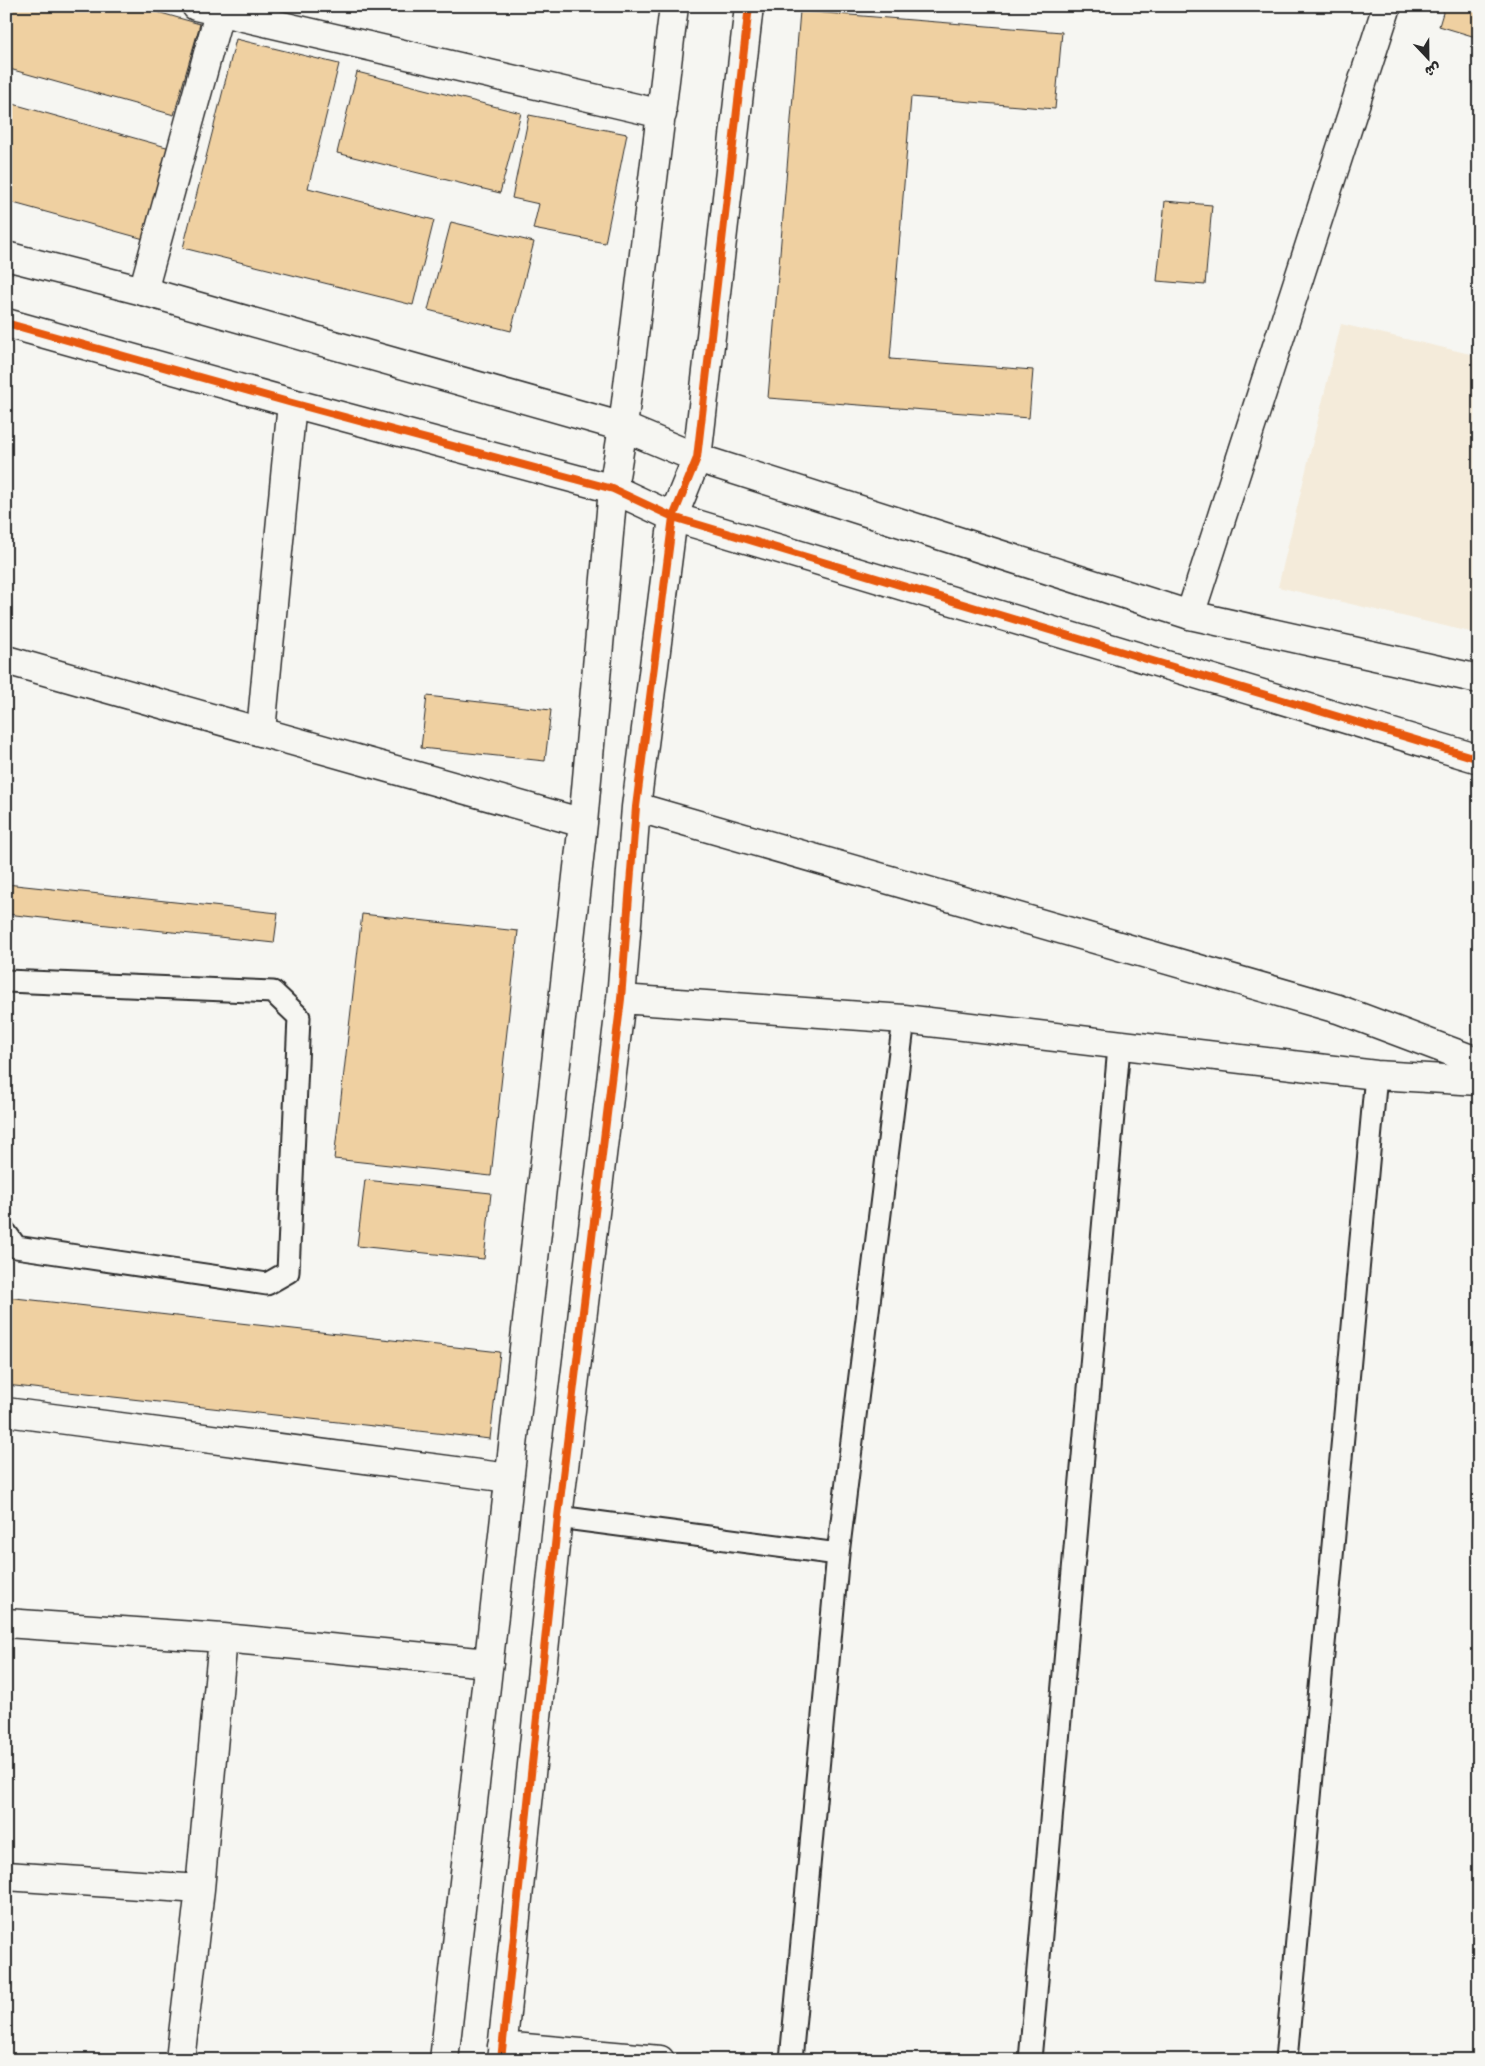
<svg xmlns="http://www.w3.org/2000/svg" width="1485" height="2066" viewBox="0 0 1485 2066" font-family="'Patrick Hand','Playpen Sans Arabic',sans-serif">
<rect width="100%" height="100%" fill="#f6f6f2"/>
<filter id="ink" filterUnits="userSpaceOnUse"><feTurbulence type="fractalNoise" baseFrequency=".02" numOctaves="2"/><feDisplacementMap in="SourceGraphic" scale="10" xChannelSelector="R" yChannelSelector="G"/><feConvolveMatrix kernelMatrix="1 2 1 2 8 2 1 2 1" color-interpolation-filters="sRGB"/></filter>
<g filter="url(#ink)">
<path fill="#f4ebda" d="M1341,324L1479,356V634L1278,587Z"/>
<path fill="#efd0a1" stroke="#2b2b2b" d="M6,6H136L200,24L174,115L6,68Z
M1445,6H1479V38L1439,26Z
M800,11L1062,32L1055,109L911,97L890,359L1033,370L1029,418L768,398Z
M236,39L339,64L308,188L434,220L413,305L183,248Z
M357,72L521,113L500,193L337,153Z
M6,102L170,148L144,239L6,201Z
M529,115L627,134L605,243L533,229L539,204L512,198Z
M1165,201L1212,205L1205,285L1157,281Z
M451,222L534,242L511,331L428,310Z
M427,696L551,710L545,761L421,748Z
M6,884L278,913L274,943L6,914Z
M362,914L518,931L491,1176L334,1159Z
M365,1180L491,1193L484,1259L357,1246Z
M6,1297L500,1352L490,1439L6,1385Z"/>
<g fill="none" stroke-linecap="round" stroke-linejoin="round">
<defs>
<path id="lane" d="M6,981L273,992L299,1017L288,1272L267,1284L16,1247L6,1233
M558,1517L838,1554
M791,2060L838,1554L904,1019
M1030,2060L1119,1047
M1286,2060L1376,1075"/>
<path id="street" d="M196,6L662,114
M143,291L221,6
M1190,615L1387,6
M6,660L583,823
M261,731L292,403
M636,807L1338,1009L1479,1062
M621,999L904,1019L1376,1075L1479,1081
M6,1623L223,1638L489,1663
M6,1876L200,1889
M502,2046L660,2060
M180,2060L200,1889L223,1638
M444,2060L583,823L613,489L623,427L674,6
M501,2060L558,1517L621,999L636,807L673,517L697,458L749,6"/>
<path id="secondary" d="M6,256L143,291L623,427L697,458L1190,615L1479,679
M6,323L292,403L613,489L673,517L1479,759
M6,1412L509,1478"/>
</defs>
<use href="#lane" stroke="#2b2b2b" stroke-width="25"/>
<use href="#street" stroke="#2b2b2b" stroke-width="31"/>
<use href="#secondary" stroke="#2b2b2b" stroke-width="31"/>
<use href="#lane" stroke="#f6f6f2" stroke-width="21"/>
<use href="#street" stroke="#f6f6f2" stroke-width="28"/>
<use href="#secondary" stroke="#f6f6f2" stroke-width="28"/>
<defs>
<path id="cycleway" d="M6,323L292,403L613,489L673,517L1479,759
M501,2060L558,1517L621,999L636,807L673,517L697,458L749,6"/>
</defs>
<use href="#cycleway" stroke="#f6f6f2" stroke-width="11"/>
<use href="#cycleway" stroke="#e8590c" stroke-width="8"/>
</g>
</g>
<rect width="1485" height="2066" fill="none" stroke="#f6f6f2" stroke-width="25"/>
<rect x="12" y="12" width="1460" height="2041" fill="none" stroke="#2b2b2b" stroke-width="2" filter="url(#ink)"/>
<g transform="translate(1428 58) rotate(158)" stroke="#f6f6f2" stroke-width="4" paint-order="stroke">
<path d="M0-4L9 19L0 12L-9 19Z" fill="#2b2b2b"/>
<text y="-8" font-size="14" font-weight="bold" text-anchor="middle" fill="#2b2b2b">ش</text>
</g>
</svg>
